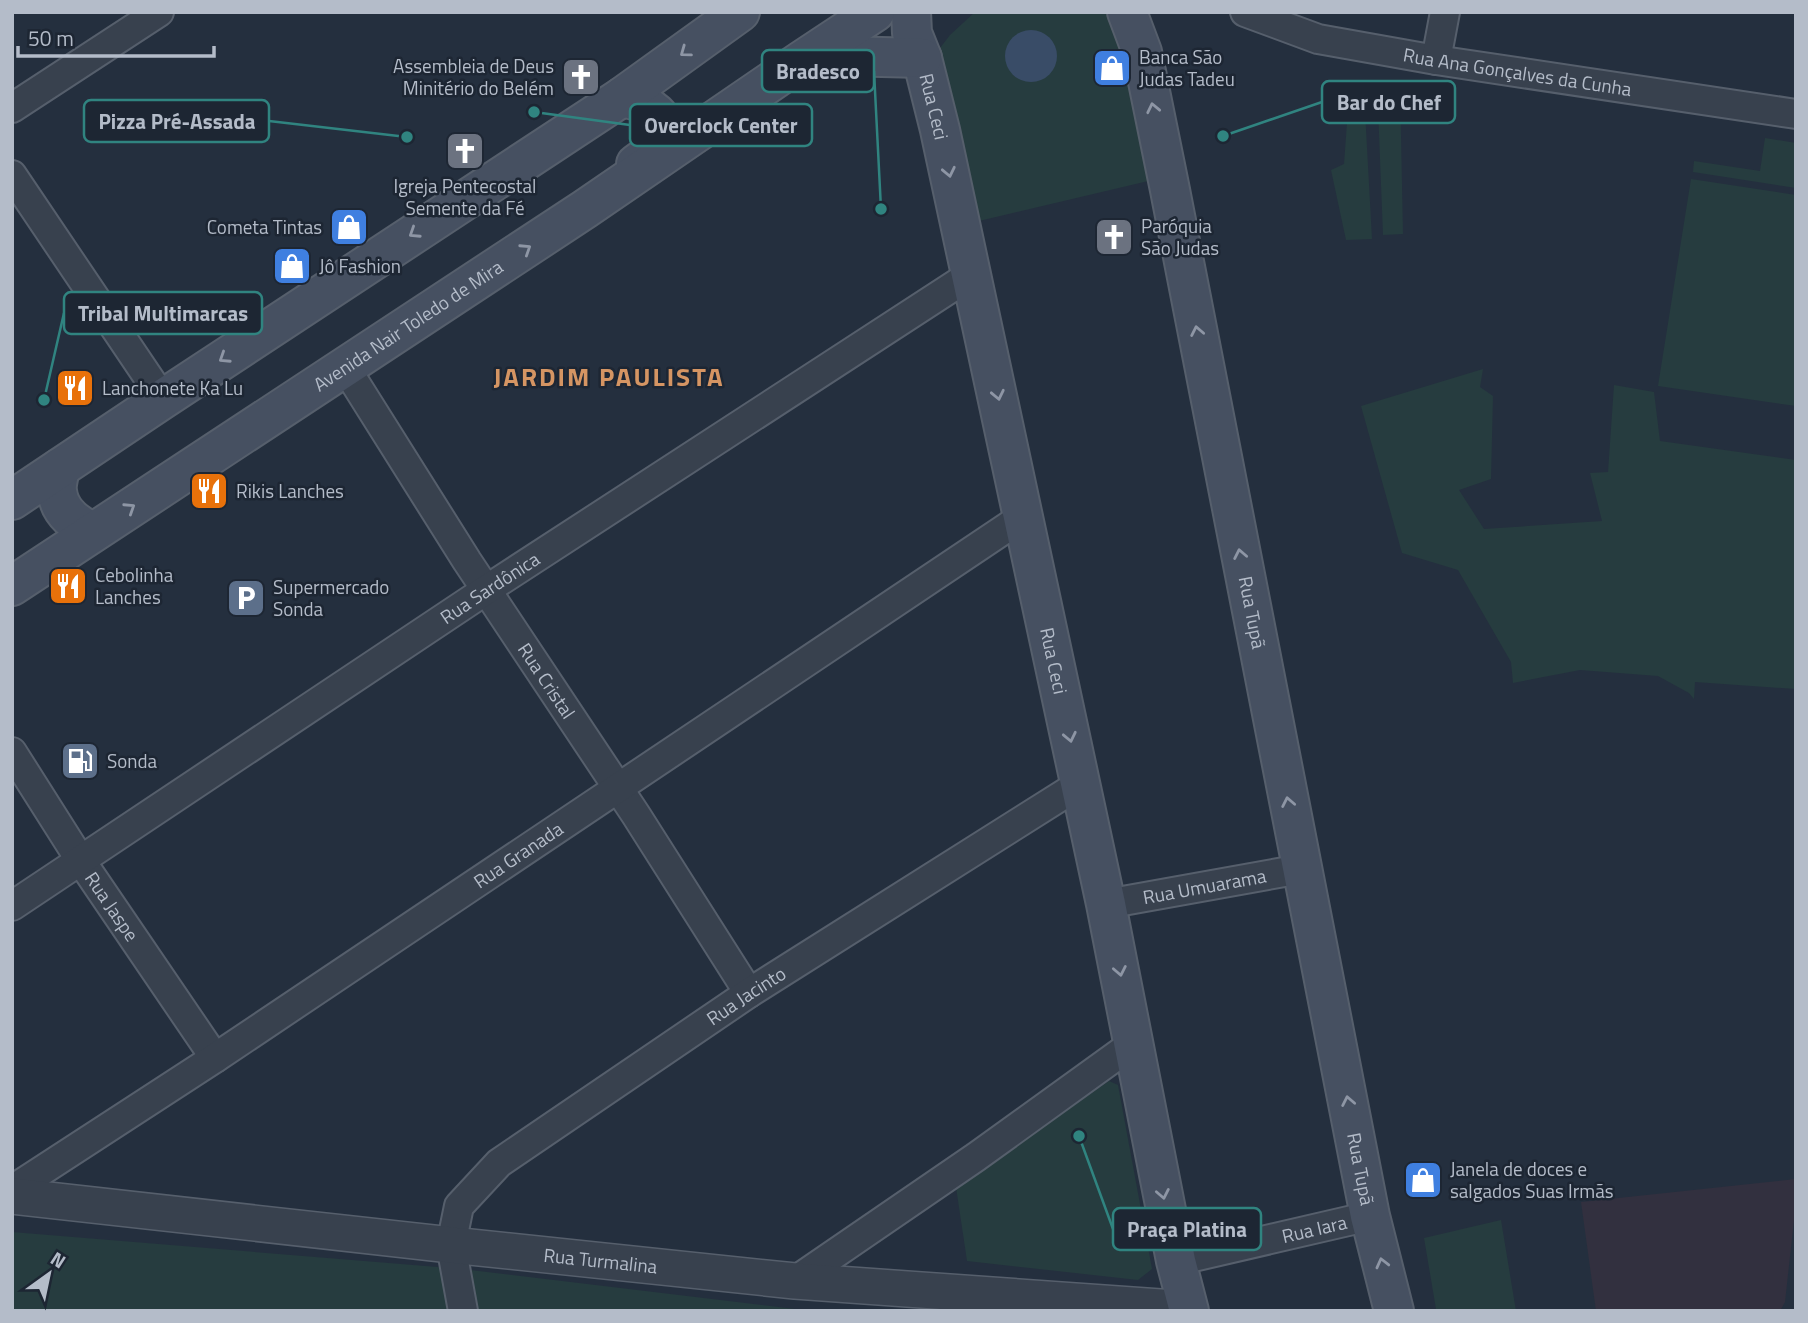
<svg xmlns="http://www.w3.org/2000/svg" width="1808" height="1323" viewBox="0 0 1808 1323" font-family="'Titillium Web',sans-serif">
<rect width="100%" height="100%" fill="#242f3e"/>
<path fill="#32303f" d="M1796,1179V1202L1785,1302L1780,1311H1596L1581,1202Z"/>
<path fill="#263c3f" d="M975,12H1114L1161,178L979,221L936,67L940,48L950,35Z
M1377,83L1400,86L1403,234L1383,235Z
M1348,109L1365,111L1372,239L1346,240L1331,170L1344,164Z
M1765,138L1796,143V188L1693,172L1694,161L1760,171Z
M1691,179L1796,195V406L1658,386Z
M1483,369L1480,387L1493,396L1491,479L1459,490L1484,529L1602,521L1590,473L1608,472L1614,385L1654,392L1660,441L1796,460V689L1695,682L1694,699L1689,693L1658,676L1580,670L1513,683L1511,662L1458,570L1402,553L1361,406Z
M1109,1081L1118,1085L1152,1269L1138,1280L967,1261L956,1187Z
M1501,1220L1516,1311H1449L1436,1309L1424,1238Z
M12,1232L462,1269L795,1309L823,1311H12Z"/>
<path fill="#394c67" d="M1005 56a26 26 0 1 1 52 0a26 26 0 1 1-52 0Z"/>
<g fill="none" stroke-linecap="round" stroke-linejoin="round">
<defs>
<g id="minor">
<path id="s1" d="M1245,12L1318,39L1436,60L1796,114"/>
<path d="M1436,60L1445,12"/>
<path d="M12,108L159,12"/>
<path d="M12,175L163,399"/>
<path id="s2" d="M345,367L467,561L636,815L749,993"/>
<path id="s3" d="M12,752L81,861L215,1058"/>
<path id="s4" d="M1106,904L1301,869"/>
<path id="s5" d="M12,906L486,590L972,274"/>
<path id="s6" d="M12,1190L215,1058L1024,516"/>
<path id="s7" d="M1176,1261L1370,1216"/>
<path d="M795,1281L976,1157L1134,1043"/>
<path id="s8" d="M463,1311L451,1245L459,1206L499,1163L749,993L1080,784"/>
</g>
<g id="tertiary">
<path id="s9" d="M12,1196L451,1245L795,1281L1189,1309"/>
</g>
<g id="secondary">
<path id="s10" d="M911,12L912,33L922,58L940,130L1106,904L1176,1261L1189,1311"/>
<path id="s11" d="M1127,12L1142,52L1170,190L1370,1216L1394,1311"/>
<path d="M807,60L842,56L922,58"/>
<path d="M622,97L642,102L657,114L663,131L658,148L636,164"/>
<path d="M60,468C59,475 56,484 57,491C59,512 75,524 93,532"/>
<path d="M12,500L163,399L622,97L740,12"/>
<path id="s12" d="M12,586L585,209L801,61L875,12"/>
</g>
</defs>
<use href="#minor" stroke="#565f6c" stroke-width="32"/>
<use href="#tertiary" stroke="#565f6c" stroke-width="38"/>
<use href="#secondary" stroke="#565f6c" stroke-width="42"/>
<use href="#minor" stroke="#38414e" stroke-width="28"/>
<use href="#tertiary" stroke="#38414e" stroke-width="35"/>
<use href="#secondary" stroke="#465061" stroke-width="38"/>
</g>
<defs><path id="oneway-chevron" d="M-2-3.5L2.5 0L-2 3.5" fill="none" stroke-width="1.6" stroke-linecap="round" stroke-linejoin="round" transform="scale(1.75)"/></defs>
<g stroke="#8e96a5">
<use href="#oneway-chevron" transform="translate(685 52) rotate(144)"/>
<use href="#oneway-chevron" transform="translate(1153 108) rotate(-102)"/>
<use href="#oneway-chevron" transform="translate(949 172) rotate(78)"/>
<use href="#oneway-chevron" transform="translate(414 233) rotate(147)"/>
<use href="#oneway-chevron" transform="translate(526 249) rotate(-33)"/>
<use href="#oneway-chevron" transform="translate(1197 331) rotate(-101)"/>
<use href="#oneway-chevron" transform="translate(224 358) rotate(147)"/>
<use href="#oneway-chevron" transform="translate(998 395) rotate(78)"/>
<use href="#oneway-chevron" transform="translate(130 508) rotate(-33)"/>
<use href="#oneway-chevron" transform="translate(1240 554) rotate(-101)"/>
<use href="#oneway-chevron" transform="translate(1070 737) rotate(78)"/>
<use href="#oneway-chevron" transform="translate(1288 802) rotate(-101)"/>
<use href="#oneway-chevron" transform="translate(1120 971) rotate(79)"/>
<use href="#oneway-chevron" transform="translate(1348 1101) rotate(-101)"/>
<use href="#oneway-chevron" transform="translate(1163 1194) rotate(79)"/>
<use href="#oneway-chevron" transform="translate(1382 1263) rotate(-104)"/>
</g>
<defs>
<symbol id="shop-square" viewBox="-11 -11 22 22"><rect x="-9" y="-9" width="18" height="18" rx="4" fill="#3f7fe0" stroke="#1d2633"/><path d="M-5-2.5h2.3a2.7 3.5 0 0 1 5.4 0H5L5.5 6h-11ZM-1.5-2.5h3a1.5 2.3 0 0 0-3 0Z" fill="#fff"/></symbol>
<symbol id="church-square" viewBox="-11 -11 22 22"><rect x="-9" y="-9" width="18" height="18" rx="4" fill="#6b7280" stroke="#1d2633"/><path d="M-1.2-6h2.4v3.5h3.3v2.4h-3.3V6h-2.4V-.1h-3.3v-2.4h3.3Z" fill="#fff"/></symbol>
<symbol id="restaurant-square" viewBox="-11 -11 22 22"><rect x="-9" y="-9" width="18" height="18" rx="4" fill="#e8710a" stroke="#1d2633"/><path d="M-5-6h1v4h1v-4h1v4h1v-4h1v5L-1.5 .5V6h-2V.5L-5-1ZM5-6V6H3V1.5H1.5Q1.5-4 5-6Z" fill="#fff"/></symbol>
<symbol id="parking-square" viewBox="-11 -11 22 22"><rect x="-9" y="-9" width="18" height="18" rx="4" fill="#5c6f8a" stroke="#1d2633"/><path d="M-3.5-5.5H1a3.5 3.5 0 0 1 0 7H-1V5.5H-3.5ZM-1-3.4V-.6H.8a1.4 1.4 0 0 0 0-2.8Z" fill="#fff"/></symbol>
<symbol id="fuel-square" viewBox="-11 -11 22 22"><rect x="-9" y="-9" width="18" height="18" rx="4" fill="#5c6f8a" stroke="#1d2633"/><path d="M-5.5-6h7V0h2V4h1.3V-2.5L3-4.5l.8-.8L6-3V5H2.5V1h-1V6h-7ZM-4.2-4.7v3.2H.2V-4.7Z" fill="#fff"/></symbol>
</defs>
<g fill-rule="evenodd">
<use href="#shop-square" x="1090" y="46" width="44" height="44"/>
<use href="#church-square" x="559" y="55" width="44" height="44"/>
<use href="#church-square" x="443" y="129" width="44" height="44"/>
<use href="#shop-square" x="327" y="205" width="44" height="44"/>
<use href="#church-square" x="1092" y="215" width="44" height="44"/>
<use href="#shop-square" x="270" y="244" width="44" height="44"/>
<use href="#restaurant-square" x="53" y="366" width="44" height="44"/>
<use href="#restaurant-square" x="187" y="469" width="44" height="44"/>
<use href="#restaurant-square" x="46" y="564" width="44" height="44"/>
<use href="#parking-square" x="224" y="576" width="44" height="44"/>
<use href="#fuel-square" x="58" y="739" width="44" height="44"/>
<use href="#shop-square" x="1401" y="1158" width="44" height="44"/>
</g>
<g text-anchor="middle" stroke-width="5" stroke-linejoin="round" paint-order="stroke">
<g font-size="19" fill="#b4bcc9" stroke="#1d2633" text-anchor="start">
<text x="1139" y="64">Banca São<tspan x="1139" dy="22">Judas Tadeu</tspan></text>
<text x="554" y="73" text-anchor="end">Assembleia de Deus<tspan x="554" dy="22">Minitério do Belém</tspan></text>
<text x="465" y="193" text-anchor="middle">Igreja Pentecostal<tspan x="465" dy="22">Semente da Fé</tspan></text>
<text x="1141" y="233">Paróquia<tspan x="1141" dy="22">São Judas</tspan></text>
<text x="322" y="234" text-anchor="end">Cometa Tintas</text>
<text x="319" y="273">Jô Fashion</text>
<text x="102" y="395">Lanchonete Ka Lu</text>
<text x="236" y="498">Rikis Lanches</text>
<text x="95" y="582">Cebolinha<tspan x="95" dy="22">Lanches</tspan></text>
<text x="273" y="594">Supermercado<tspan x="273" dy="22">Sonda</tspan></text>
<text x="107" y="768">Sonda</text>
<text x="1450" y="1176">Janela de doces e<tspan x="1450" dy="22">salgados Suas Irmãs</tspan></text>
</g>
<g font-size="19" fill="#b4bcc9" stroke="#1d2633">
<text dy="7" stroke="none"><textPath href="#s1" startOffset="280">Rua Ana Gonçalves da Cunha</textPath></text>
<text dy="7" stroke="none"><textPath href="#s10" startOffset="98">Rua Ceci</textPath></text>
<text dy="7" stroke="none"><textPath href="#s12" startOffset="474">Avenida Nair Toledo de Mira</textPath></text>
<text dy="7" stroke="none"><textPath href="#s5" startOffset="574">Rua Sardônica</textPath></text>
<text dy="7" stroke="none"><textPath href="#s11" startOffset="614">Rua Tupã</textPath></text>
<text dy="7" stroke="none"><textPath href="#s10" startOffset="665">Rua Ceci</textPath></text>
<text dy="7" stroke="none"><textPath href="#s2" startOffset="373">Rua Cristal</textPath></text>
<text dy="7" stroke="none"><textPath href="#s6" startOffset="607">Rua Granada</textPath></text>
<text dy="7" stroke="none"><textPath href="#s4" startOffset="100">Rua Umuarama</textPath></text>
<text dy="7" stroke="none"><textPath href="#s3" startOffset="184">Rua Jaspe</textPath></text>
<text dy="7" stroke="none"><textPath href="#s8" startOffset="464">Rua Jacinto</textPath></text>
<text dy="7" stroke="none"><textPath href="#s11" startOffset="1181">Rua Tupã</textPath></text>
<text dy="7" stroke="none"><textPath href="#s7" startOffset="142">Rua Iara</textPath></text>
<text dy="7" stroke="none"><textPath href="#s9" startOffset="592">Rua Turmalina</textPath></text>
</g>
<g font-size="26" font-weight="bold" letter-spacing="2" fill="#d59563" stroke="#1d2633">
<text x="609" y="386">JARDIM PAULISTA</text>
</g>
</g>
<path fill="none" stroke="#308480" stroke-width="2.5" d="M881 209L874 71M1223 136L1322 102M407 137L269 121M534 112L630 125M44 400L64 313M1079 1136L1113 1229"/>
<g fill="#308480" stroke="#1d2633" stroke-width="2.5">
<circle cx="881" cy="209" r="7"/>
<circle cx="1223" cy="136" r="7"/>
<circle cx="407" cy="137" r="7"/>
<circle cx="534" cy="112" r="7"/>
<circle cx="44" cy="400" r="7"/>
<circle cx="1079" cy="1136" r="7"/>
</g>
<g fill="#1d2633" stroke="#308480" stroke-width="2.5">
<rect x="762" y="50" width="112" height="42" rx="7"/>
<rect x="1322" y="81" width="133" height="42" rx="7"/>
<rect x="84" y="100" width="185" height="42" rx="7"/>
<rect x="630" y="104" width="182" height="42" rx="7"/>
<rect x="64" y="292" width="198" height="42" rx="7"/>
<rect x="1113" y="1208" width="148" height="42" rx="7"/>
</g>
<g font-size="21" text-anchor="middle" font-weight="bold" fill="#b4bcc9">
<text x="818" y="79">Bradesco</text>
<text x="1389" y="110">Bar do Chef</text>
<text x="177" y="129">Pizza Pré-Assada</text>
<text x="721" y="133">Overclock Center</text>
<text x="163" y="321">Tribal Multimarcas</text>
<text x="1187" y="1237">Praça Platina</text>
</g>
<rect width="1808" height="1323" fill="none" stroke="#b4bcc9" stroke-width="28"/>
<g transform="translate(49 1274) rotate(33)" stroke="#1d2633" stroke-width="5" paint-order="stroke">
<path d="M0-5L12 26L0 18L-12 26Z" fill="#b4bcc9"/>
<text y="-10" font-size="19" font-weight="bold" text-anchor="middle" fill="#b4bcc9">N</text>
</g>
<path d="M18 46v10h196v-10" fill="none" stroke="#b4bcc9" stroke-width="3.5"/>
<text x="28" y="46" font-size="21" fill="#b4bcc9" stroke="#1d2633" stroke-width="5" paint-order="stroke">50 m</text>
</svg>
